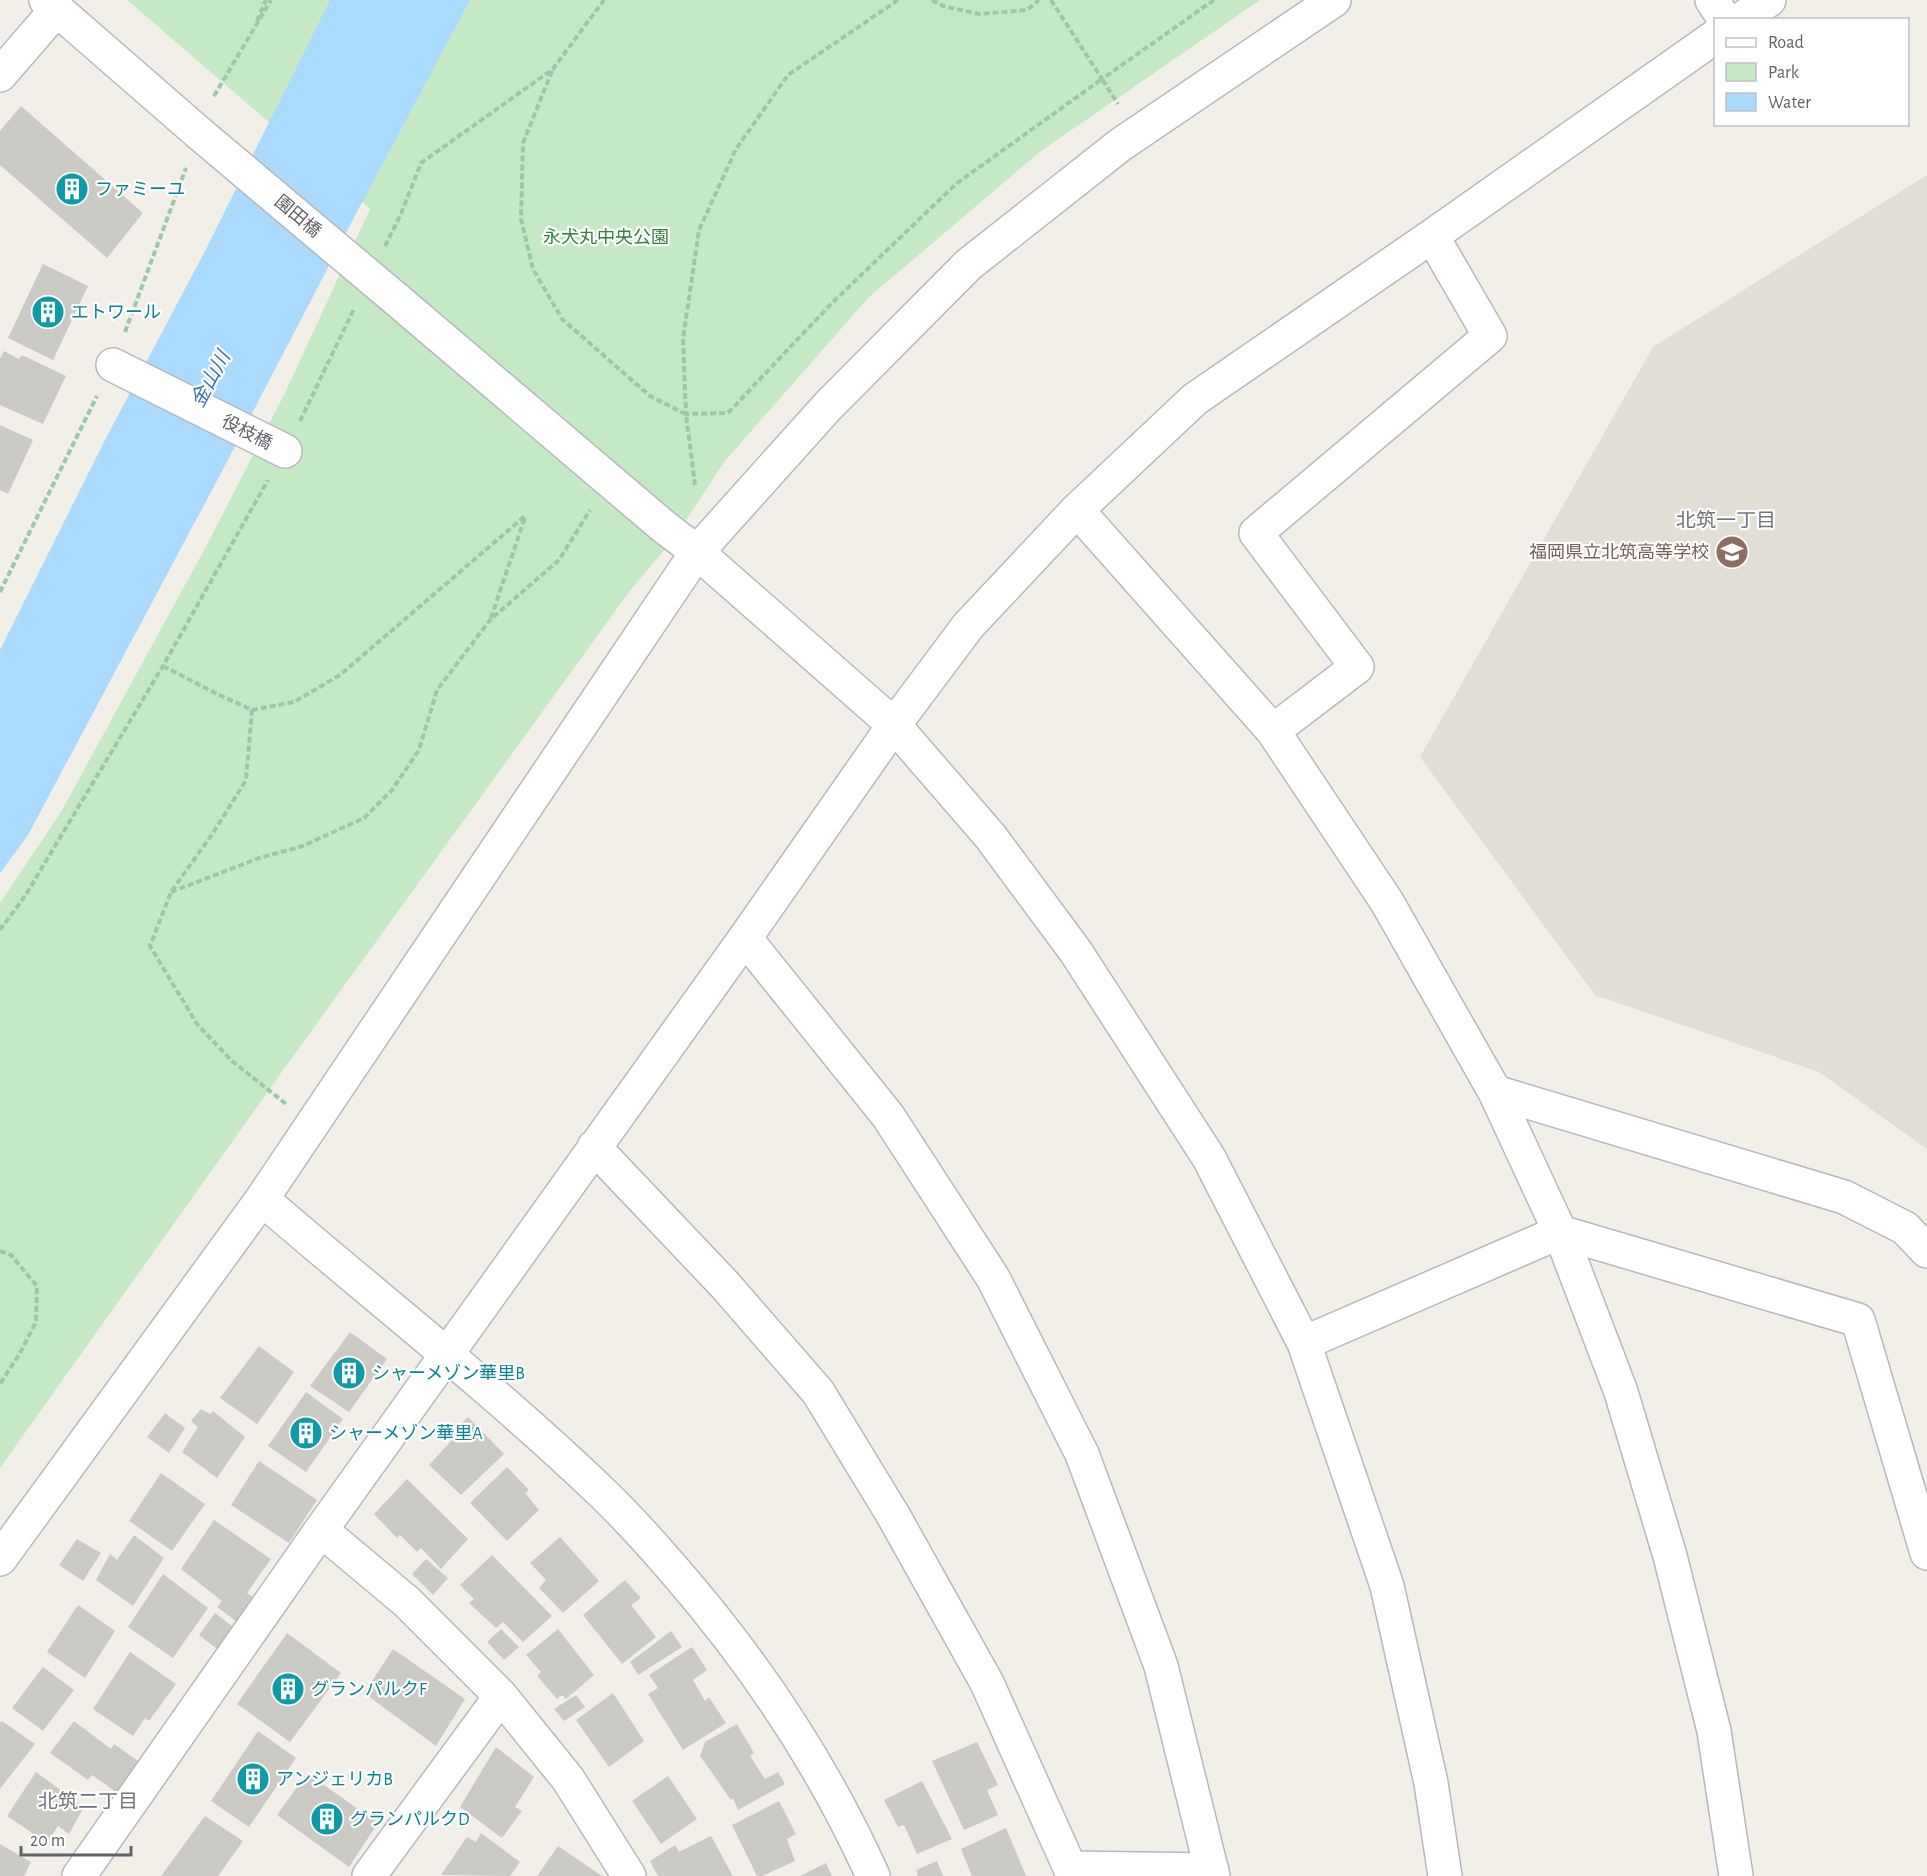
<svg xmlns="http://www.w3.org/2000/svg" width="1927" height="1876" viewBox="0 0 1927 1876" font-family="'Alegreya Sans','Noto Sans JP',sans-serif">
<rect width="100%" height="100%" fill="#f1efe8"/>
<path fill="#e1ded6" d="M1927,175V1149L1819,1072L1595,995L1420,757L1653,347Z"/>
<path fill="#c5e8c5" d="M127,0H1260L1041,151L869,297L724,462L676,536L629,592L281,1073L0,1468V903L61,812L209,541L286,391L370,209Z"/>
<path fill="#aadaff" d="M330,0H470L358,210L220,475L28,835L0,873V650L105,440L204,253Z"/>
<path fill="#cccac5" d="M21,106L143,213L107,258L0,165V131Z
M43,264L88,286L53,360L8,338Z
M4,351L19,359L22,355L66,376L43,424L0,405V359Z
M0,425L33,440L8,494L0,490Z
M350,1332L387,1359L349,1412L310,1386Z
M259,1346L294,1372L257,1424L220,1398Z
M306,1392L343,1419L306,1472L268,1446Z
M201,1409L210,1414L213,1411L245,1437L217,1478L182,1452L198,1427L191,1421Z
M165,1413L185,1428L169,1453L147,1437Z
M468,1417L504,1454L461,1495L429,1465L452,1440L447,1438Z
M259,1461L317,1500L289,1543L231,1505Z
M507,1467L529,1490L525,1493L539,1510L507,1541L470,1503Z
M161,1473L205,1504L172,1551L129,1521Z
M407,1479L468,1539L441,1569L421,1548L417,1552L400,1535L397,1538L374,1514Z
M214,1520L271,1559L247,1593L257,1600L241,1625L217,1607L222,1601L181,1569Z
M134,1535L164,1558L133,1606L96,1580L110,1554L117,1560Z
M560,1537L599,1581L563,1613L539,1588L546,1580L530,1563Z
M77,1539L101,1553L83,1581L59,1565Z
M492,1555L552,1616L523,1642L503,1622L496,1628L469,1603L474,1599L460,1585Z
M426,1559L448,1578L433,1595L412,1574Z
M163,1574L208,1608L173,1658L128,1627Z
M625,1580L641,1598L631,1605L656,1637L622,1664L583,1615Z
M78,1605L115,1631L85,1678L47,1652Z
M215,1613L237,1630L221,1652L199,1635Z
M501,1629L519,1647L504,1660L487,1642Z
M558,1629L594,1675L566,1699L562,1695L557,1699L537,1676L541,1672L526,1655Z
M671,1631L682,1647L638,1675L630,1662Z
M287,1633L341,1673L290,1742L237,1704Z
M692,1647L707,1670L693,1680L705,1701L709,1697L726,1723L683,1750L648,1694L658,1688L649,1675Z
M393,1649L465,1699L436,1746L364,1693Z
M130,1652L176,1684L149,1721L145,1718L133,1736L93,1709Z
M43,1667L74,1690L43,1731L12,1708Z
M613,1693L644,1741L609,1767L576,1720Z
M576,1695L585,1707L564,1721L554,1709Z
M2,1721L35,1744L0,1789V1723Z
M74,1721L111,1749L114,1744L141,1763L119,1794L92,1775L88,1780L50,1753Z
M737,1724L754,1753L750,1756L765,1779L778,1772L785,1784L738,1810L733,1798L731,1800L700,1756L705,1742Z
M258,1731L296,1758L249,1827L211,1801Z
M977,1742L998,1785L987,1790L998,1815L964,1830L932,1761Z
M496,1747L534,1777L515,1807L522,1811L502,1838L460,1807Z
M36,1772L84,1807L69,1834L58,1826L47,1843L7,1816Z
M307,1773L378,1823L349,1867L277,1815Z
M668,1776L697,1819L661,1844L632,1801Z
M922,1781L952,1839L917,1854L904,1825L898,1827L884,1800Z
M779,1801L796,1834L787,1839L795,1861L762,1876H757L732,1825Z
M205,1816L243,1841L218,1876H161Z
M1006,1828L1026,1876H972L961,1849Z
M481,1833L520,1862L510,1876L441,1875L467,1837L476,1842Z
M711,1836L733,1876H658L650,1861L675,1845L679,1852Z
M0,1844L31,1862L24,1876H0Z
M558,1846L602,1876H537Z
M937,1861L943,1876H918L916,1870Z
M826,1863L832,1876H800Z"/>
<g fill="none" stroke-linecap="round" stroke-linejoin="round">
<defs>
<path id="minor" d="M46,0L200,134
M1712,0L1725,20
M1740,20L1769,0
M0,75L57,9
M396,299L663,526L697,552L894,725L990,836L1076,952L1209,1158L1304,1343L1387,1586L1431,1783L1445,1876
M113,365L285,451
M1077,510L1273,731L1387,902L1495,1092L1560,1232L1621,1392L1670,1556L1714,1731L1736,1876
M1273,731L1357,667L1256,533L1490,336L1432,236
M745,938L888,1116L993,1278L1082,1454L1161,1666L1213,1876
M1495,1092L1844,1197L1905,1228L1927,1251
M594,1147L725,1285L818,1392L893,1515L987,1683L1070,1868L1212,1870
M262,1199C373,1295 489,1385 595,1486C623,1512 649,1541 674,1570C754,1662 823,1765 873,1876
M1304,1343L1560,1232L1858,1320L1927,1553
M321,1530L407,1602L501,1696L568,1779L629,1876
M0,1559L262,1199L697,552L828,406L968,265L1120,145L1334,0
M79,1876L321,1530L745,938L894,725L968,626L1077,510L1195,399L1432,236L1716,36
M369,1876L501,1696"/>
</defs>
<use href="#minor" stroke="#b5b8bc" stroke-width="36"/>
<path stroke="#9cc7a9" stroke-width="4" stroke-dasharray="6 3" stroke-linecap="butt" d="M898,0L788,75L736,149L699,230L683,339L686,414L728,413L831,304L956,184L1102,79L1118,104
M932,0L943,6L979,14L1027,10L1039,0
M1051,0L1102,79L1214,0
M257,21L266,0
M552,71L523,143L521,219L533,269L562,319L650,396L686,414L695,485
M214,96L271,0
M385,246L401,214L421,163L553,69L604,0
M125,332L186,168
M300,421L354,309
M0,592L97,396
M491,618L525,517
M163,666L215,693L252,710L246,780L213,833L171,892L150,946L197,1024L232,1061L286,1104
M252,710L294,702L340,675L525,516
M171,892L259,858L303,846L364,818L392,790L419,750L437,690L490,620L559,560L590,510
M0,930L25,896L163,666L268,480
M0,1251L11,1255L37,1286L36,1322L20,1353L0,1384"/>
<use href="#minor" stroke="#fff" stroke-width="33"/>
<defs>
<path id="minor-bridge" d="M200,134L396,299"/>
</defs>
<use href="#minor-bridge" stroke="#b5b8bc" stroke-width="36" stroke-linecap="butt"/>
<use href="#minor-bridge" stroke="#fff" stroke-width="33"/>
</g>
<defs>
<symbol id="building-disc" viewBox="-11 -11 22 22"><circle r="9.5" fill="#0f9aa8" stroke="#fff"/><path d="M-4-6H4V6H1V3H-1V6H-4ZM-2.5-4.3h1.7v1.8h-1.7ZM.8-4.3h1.7v1.8H.8ZM-2.5-1h1.7V.8h-1.7ZM.8-1h1.7V.8H.8Z" fill="#fff"/></symbol>
<symbol id="school-disc" viewBox="-11 -11 22 22"><circle r="9.5" fill="#8d6e63" stroke="#fff"/><path d="M0-5L7-2L0 1L-7-2ZM-4 1L0 2.5L4 1V4Q0 6-4 4Z" fill="#fff"/></symbol>
</defs>
<g fill-rule="evenodd">
<use href="#building-disc" x="53" y="170" width="38" height="38"/>
<use href="#building-disc" x="29" y="293" width="38" height="38"/>
<use href="#school-disc" x="1713" y="533" width="38" height="38"/>
<use href="#building-disc" x="330" y="1354" width="38" height="38"/>
<use href="#building-disc" x="287" y="1414" width="38" height="38"/>
<use href="#building-disc" x="269" y="1670" width="38" height="38"/>
<use href="#building-disc" x="234" y="1760" width="38" height="38"/>
<use href="#building-disc" x="308" y="1800" width="38" height="38"/>
</g>
<g text-anchor="middle" stroke-width="4.5" stroke-linejoin="round" paint-order="stroke">
<g font-size="18" fill="#0d838f" stroke="#fff" text-anchor="start">
<text x="95" y="195">ファミーユ</text>
<text x="71" y="318">エトワール</text>
<text x="372" y="1379">シャーメゾン華里B</text>
<text x="329" y="1439">シャーメゾン華里A</text>
<text x="311" y="1695">グランパルクF</text>
<text x="276" y="1785">アンジェリカB</text>
<text x="350" y="1825">グランパルクD</text>
</g>
<g font-size="18" fill="#5f6368" stroke="#fff">
<text transform="translate(298 216) rotate(40)" y="6">園田橋</text>
<text transform="translate(247 432) rotate(27)" y="6">役枝橋</text>
</g>
<g font-size="18" fill="#348238" stroke="#fff">
<text x="606" y="243">永犬丸中央公園</text>
</g>
<g font-size="18" fill="#785e54" stroke="#fff" text-anchor="end">
<text x="1709" y="558">福岡県立北筑高等学校</text>
</g>
<g font-size="20" font-style="italic" fill="#4174aa" stroke="#fff">
<text transform="translate(210 379) rotate(-62)" y="7">金山川</text>
</g>
<g font-size="20" fill="#70757a" stroke="#fff">
<text x="1726" y="527">北筑一丁目</text>
<text x="88" y="1808">北筑二丁目</text>
</g>
</g>
<rect x="1714" y="18" width="195" height="108" fill="#ffffff" stroke="#bfc1c3" stroke-width="1.5"/>
<rect x="1726" y="38" width="30" height="9" fill="#ffffff" stroke="#bfc1c3" stroke-width="1.5"/>
<text x="1768" y="48" font-size="18" fill="#5f6368">Road</text>
<rect x="1726" y="63" width="30" height="18" fill="#c5e8c5" stroke="#bfc1c3" stroke-width="1.5"/>
<text x="1768" y="78" font-size="18" fill="#5f6368">Park</text>
<rect x="1726" y="93" width="30" height="18" fill="#aadaff" stroke="#bfc1c3" stroke-width="1.5"/>
<text x="1768" y="108" font-size="18" fill="#5f6368">Water</text>
<path d="M21 1846v9h110v-9" fill="none" stroke="#5f6368" stroke-width="3"/>
<text x="30" y="1846" font-size="18" fill="#5f6368" stroke="#ffffff" stroke-width="4.5" paint-order="stroke">20 m</text>
</svg>
